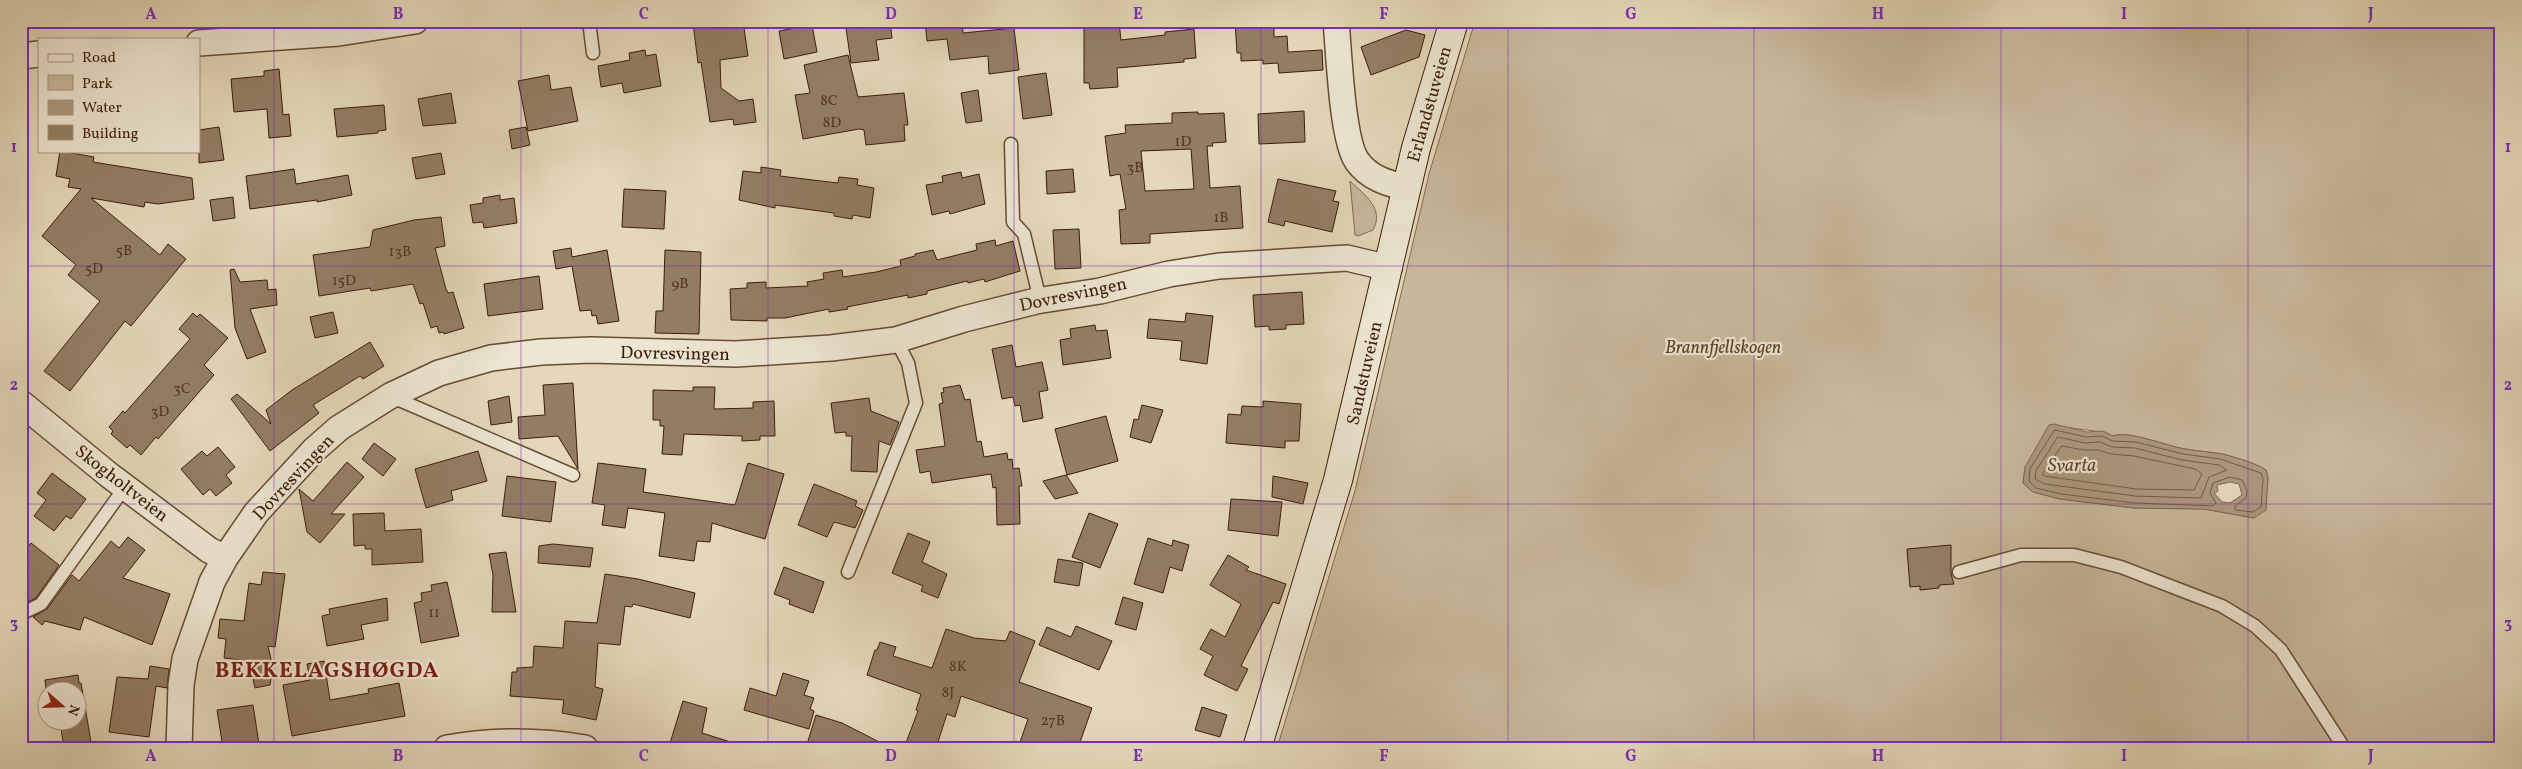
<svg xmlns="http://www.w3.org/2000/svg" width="2522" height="769" viewBox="0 0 2522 769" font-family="Vollkorn,serif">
<rect width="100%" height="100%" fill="#e4d8b9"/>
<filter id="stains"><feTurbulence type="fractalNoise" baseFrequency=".004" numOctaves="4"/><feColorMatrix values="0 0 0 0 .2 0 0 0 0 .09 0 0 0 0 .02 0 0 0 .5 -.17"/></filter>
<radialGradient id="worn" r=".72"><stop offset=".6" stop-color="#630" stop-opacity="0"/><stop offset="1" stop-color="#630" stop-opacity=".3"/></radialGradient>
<path fill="#c7b89b" stroke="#826a52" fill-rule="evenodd" d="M1475,21H2501V748H1277L1355,491L1429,174ZM2065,427C2082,430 2098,430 2113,436C2128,430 2167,446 2185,449C2197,451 2210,452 2223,454C2237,458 2253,462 2266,470L2268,478L2266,501L2254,518L2204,509L2134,508L2060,499L2033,492L2023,483L2025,468L2048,431Z
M1350,181C1364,194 1385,209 1373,230L1358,236L1355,235Z"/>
<path fill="#ab987d" stroke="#7f664e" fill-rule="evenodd" d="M2054,424L2087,432L2103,431L2113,436C2128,430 2167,446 2185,449C2197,451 2210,452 2222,454C2237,458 2253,462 2266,470L2268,478L2266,510L2254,518L2204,509L2134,508L2060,499L2033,492L2023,483L2025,467L2049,425ZM2230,482L2239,484L2242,495L2230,503L2222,502L2214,493L2218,491L2217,485Z"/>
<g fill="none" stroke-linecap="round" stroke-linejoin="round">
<path stroke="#745a42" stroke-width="1" d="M2055,430L2086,437L2102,436L2112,441L2136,442L2183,454L2220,459L2261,473L2263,479L2261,507L2253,512L2235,510V506L2246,498L2247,490L2242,480L2230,477L2213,483L2210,493L2216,503L2213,506L2135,503L2061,494L2036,488L2029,481L2030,469Z
M2058,437L2085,443L2100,442L2112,447L2135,448L2182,460L2219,465L2227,470L2209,477L2201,498L2135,496L2045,484L2035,479L2036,471Z
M2062,446L2084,450H2098L2111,454L2134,456L2195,469L2202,474L2194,490L2136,489L2044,476L2043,473Z"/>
</g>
<path fill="#937e64" stroke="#3c1c08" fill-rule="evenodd" d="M705,21H743L748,56L720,60L721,88L739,101L753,99L756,122L734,125L733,119L710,122L701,62L698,63L693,23Z
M845,21H890L892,38L876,40L879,60L851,63Z
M925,21H962L963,33L1014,28L1019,70L989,74L988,56L950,60L947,39L927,41Z
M1235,21H1274V37L1287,36L1288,52L1322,50L1323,70L1279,73L1278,63L1263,64V60L1241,61V53H1237Z
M1119,22L1121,40L1165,35V32L1194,29L1196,58L1184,59V62L1117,68L1118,87L1090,89L1089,83H1084V24Z
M812,25L817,52L784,59L779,31Z
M1406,30L1425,35L1419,57L1371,75L1361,47Z
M645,50L646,56L656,54L661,86L624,93L622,83L601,87L598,66L630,60L629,53Z
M848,55L858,97L904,93L908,125H904L905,141L866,145L864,130L859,129L803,139L795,95L810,93L804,65Z
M279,69L283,115L289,114L291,136L269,138L267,109L234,112L231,79L264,76V71Z
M1046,73L1052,115L1023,119L1018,77Z
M549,75L551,90L571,87L578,121L528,131L518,81Z
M978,90L982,121L966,123L961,93Z
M451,93L456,123L423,126L418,99Z
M384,105L386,130L378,131V133L337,137L334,109Z
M1304,111L1305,142L1259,144L1258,114Z
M1198,112V114L1224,113L1226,142L1212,143L1213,146H1207L1210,188L1240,186L1243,228L1150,234V243L1121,244L1119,210L1126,209L1120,174L1110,176L1105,136L1126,133L1125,125L1172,123V113ZM1191,149L1194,189L1145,191L1141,151Z
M219,127L224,160L199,163V130Z
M526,127L530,145L512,149L509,130Z
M60,151L94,157L93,162L192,178L194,199L158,204L145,202L144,207L91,198L160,255L168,244L186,259L131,326L125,321L70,391L44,371L100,301L68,275L76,265L42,236L81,189L68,187L70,179L56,176Z
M441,153L445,174L416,179L412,158Z
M761,167L781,170L780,176L821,181L838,183L839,177L858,179L857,185L874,188L870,218L853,215L852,219L834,216V213L775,205V208L739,200L743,171L761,173Z
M294,169L296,184L348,175L352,195L317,202V200L250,209L246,176Z
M1073,169L1075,192L1047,194L1046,171Z
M961,172L962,178L979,174L985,204L950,214L949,211L932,215L926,185L943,182L942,176Z
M1278,179L1336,191L1333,201L1339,202L1332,232L1285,221L1284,226L1268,222Z
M624,189L666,191L664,229L622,227Z
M500,195V200L514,198L517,223L484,228L483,222L473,223L470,205L483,203V198Z
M233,197L235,218L213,221L210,200Z
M441,217L445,246L435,248L446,289L448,293L453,292L464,328L444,334L443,332L439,333L437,326L431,328L423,303L420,304L413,284L371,291L370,288L319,296L313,255L370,247L373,230L414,220Z
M1079,229L1081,268L1055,269L1053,230Z
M995,240L996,246L1013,241L1020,271L985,282L984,279L968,283L967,281L927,291V294L908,298V295L847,307L848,309L829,312V309L785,318H767V321L731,320L730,289L747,288V283L766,282V288L808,286L807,282L824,279L823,273L842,270L843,277L876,272L901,266L900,260L915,256V254L933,250L937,260L977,250L976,244Z
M571,248L572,257L607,250L619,321L598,324L596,315L592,316L591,310L580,311L572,266L556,269L553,251Z
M665,250L701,252L699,334L655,333L656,311H663Z
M234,269L240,282L267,280L268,290L276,289L277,305L250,309L266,352L247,359L235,328L230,270Z
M539,276L543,309L488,316L484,284Z
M1302,292L1304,324L1286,325V329L1269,330V326L1255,327L1253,295Z
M333,312L338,333L315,338L310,317Z
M193,313L197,317L200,314L228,338L204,365L214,375L158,439L156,437L141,455L130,445L127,448L111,434L113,431L109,427L123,411L125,413L190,339L179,329Z
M1186,313L1213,316L1207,364L1180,360L1182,341L1147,338L1149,319L1185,322Z
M1095,325L1096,331L1107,330L1111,358L1063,365L1060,340L1071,338L1070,329Z
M370,342L384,366L363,379L360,376L313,405L319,413L270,451L231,399L237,394L271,424L266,410L292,390Z
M1012,345L1016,367L1042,362L1048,390L1039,392L1043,418L1023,422L1020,405L1015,406L1013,397L1002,399L992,349Z
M573,383L578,469L558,436L519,439L518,417L545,415L543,385Z
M960,385L965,400L970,399L977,442L981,441L984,457L1007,453L1008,460L1012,459L1013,469L1019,468L1022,486H1019L1020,524L997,525L996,487L993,488L991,474L932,483L930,471L920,473L916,450L945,446L939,404L943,403L941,393L944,392L943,388Z
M693,387H715L714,409L753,408V402L774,401L775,436H760V440L742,441V436L684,434L682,455L662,454L664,426H660V420H653V390L693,391Z
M509,396L512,422L491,425L488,401Z
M869,398L871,411L899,422L890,445L879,441L877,472L851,471L852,436H846V432L835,433L831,403Z
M1263,401L1301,404L1299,441H1285V448L1226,443L1228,414L1241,415L1242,406L1263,407Z
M1142,405L1163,410L1151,443L1130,437L1134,419L1138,420Z
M1106,416L1118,461L1067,475L1055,429Z
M374,443L396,459L383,476L362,459Z
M218,447L235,467L226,475L232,483L216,496L210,489L203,495L181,469L202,451L207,456Z
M478,451L487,481L451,491L453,500L426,508L415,469Z
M347,462L364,477L331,514H345L320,543L307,532L299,489L313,501Z
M598,463L646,469L643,492L735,505L748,463L784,474L765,539L712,523L710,542L697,541L694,561L659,556L665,513L628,508L625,528L602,525L605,505L592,503Z
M52,473L86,499L71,519L66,516L54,531L34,516L46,500L37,493Z
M1066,475L1078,493L1055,499L1043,481Z
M507,476L556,482L551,522L502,516Z
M1273,476L1308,483L1303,504L1272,497Z
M814,484L857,501L855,506L863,510L855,528L834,522L827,537L798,525Z
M1231,499L1282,502L1278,536L1228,530Z
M384,513L385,531L421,529L423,562L372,565V549H365V545L354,546L353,514Z
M1089,513L1118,524L1100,568L1072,557Z
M908,533L930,542L922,562L947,574L938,598L921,591L923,586L892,573Z
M128,537L145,550L123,578L170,594L152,645L84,617L80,630L45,621L42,625L33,617L47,609L72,575L79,581L111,541L119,548Z
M1148,538L1172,546L1173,540L1189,545L1182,571L1170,567L1163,593L1134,584Z
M31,543L59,565L36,598L21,605V555Z
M553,544L593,548L590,567L538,563L539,546Z
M1951,545V574L1954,584L1939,585V588L1920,590V586L1910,587L1907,549Z
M506,552L516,612H492L493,575L489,554Z
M1228,555L1249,567L1246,570L1286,584L1279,604L1273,602L1241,666L1248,669L1237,691L1204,675L1213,656L1200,649L1211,629L1225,637L1241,604L1210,585Z
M1058,559L1083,563L1079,586L1054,582Z
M784,567L824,582L813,613L789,604L790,600L774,594Z
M263,572L285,574L275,647L268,646L273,668L270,685L255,688L249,661L224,658L226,639L218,638L220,619L244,621L249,583L261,585Z
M605,574L638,579L695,593L690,618L633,604L632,607L625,606L620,645L598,643L595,687L603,689L596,720L562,713L564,700L510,696L512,672H517V668L533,667L534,646L563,648L565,621L597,623Z
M447,582L459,636L421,643L414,603L422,601L421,593L432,591L431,585Z
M1123,597L1143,603L1136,630L1115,624Z
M387,598L388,620L361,625L364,639L327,646L322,616L330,614L329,609Z
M1076,626L1112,641L1099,670L1039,645L1047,627L1071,637Z
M946,629L974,638L1006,641L1010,631L1035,641L1019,682L1092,708L1078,748H1018L1028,719L961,696L955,717L947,714L936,748H904L918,711L916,710L921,694L867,675L875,650H877L880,642L896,647L893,656L932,668Z
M324,661L330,700L369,693L368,689L399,683L405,716L292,736L283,685L310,680L307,664Z
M150,666L169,669L167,688L156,686L149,737L109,732L117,677L148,679Z
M783,673L809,681L804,695L814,698L810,709L814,711L809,729L744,710L750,688L776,696Z
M78,675L79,683H81L92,748H64L60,722H78V692H48V706L45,680Z
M683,701L707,708L702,733L737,744V748H687L670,743Z
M253,705L259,744L223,748L217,710Z
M1202,707L1227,715L1220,737L1195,730Z
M816,715L842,723L891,748H831L808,741Z"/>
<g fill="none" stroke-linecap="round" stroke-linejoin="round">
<defs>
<path id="lane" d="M589,21L593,53
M1011,144L1013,222L1024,234L1040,300
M390,396L573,475
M848,572L916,403L908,363L896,340
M1959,572L2021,555H2074L2121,567L2222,606L2255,626L2281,650L2344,748
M21,614L41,604L125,487"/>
<path id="street" d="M1336,21C1339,52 1342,140 1357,161C1369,178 1387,183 1406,188
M199,43L339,33L415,21
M21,56L39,54
M21,403L109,475L209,550L225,558
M179,748L181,685L185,659L212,582L225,558L256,513L314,450L339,428L390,396L439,373L491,358L541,352L591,350L736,354L831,348L896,340L964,319L1036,301L1100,291L1169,274L1219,266L1347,258L1389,268
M447,748C493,740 539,740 585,748"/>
<path id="secondary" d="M1257,748L1338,480L1416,148L1454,21"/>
</defs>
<use href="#lane" stroke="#664b34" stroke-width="15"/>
<use href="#street" stroke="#664b34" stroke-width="28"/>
<use href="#secondary" stroke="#3c1c08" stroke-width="30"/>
<use href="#lane" stroke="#ede6d2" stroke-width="12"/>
<use href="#street" stroke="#ede6d2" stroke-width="25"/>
<use href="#secondary" stroke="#ede6d2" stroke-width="28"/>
</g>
<path fill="none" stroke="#7b2cbf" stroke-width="1" stroke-opacity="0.55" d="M274,21V748M521,21V748M768,21V748M1014,21V748M1261,21V748M1508,21V748M1754,21V748M2001,21V748M2248,21V748M21,266H2501M21,504H2501"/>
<g text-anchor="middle" stroke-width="4.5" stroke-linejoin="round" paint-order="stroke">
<g font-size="15" fill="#52341f">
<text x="829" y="105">8C</text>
<text x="832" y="127">8D</text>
<text x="1183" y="146">1D</text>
<text x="1135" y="172">3B</text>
<text x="1221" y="222">1B</text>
<text x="124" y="255">5B</text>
<text x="400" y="256">13B</text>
<text x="94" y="273">5D</text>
<text x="344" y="285">15D</text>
<text x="680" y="288">9B</text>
<text x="182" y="393">3C</text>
<text x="160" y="416">3D</text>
<text x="434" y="617">11</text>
<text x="958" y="671">8K</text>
<text x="948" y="697">8J</text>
<text x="1053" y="725">27B</text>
</g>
<g font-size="18" fill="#3c1c08" stroke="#ede6d2">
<text transform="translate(1429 104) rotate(-74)" y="6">Erlandstuveien</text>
<text transform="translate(1073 294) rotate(-12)" y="6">Dovresvingen</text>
<text transform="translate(675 353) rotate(1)" y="6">Dovresvingen</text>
<text transform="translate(1364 373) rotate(-77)" y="6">Sandstuveien</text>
<text transform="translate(293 477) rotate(-47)" y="6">Dovresvingen</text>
<text transform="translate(122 483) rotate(38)" y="6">Skogholtveien</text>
</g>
<g font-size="18" font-style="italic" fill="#5f432d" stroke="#ede6d2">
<text x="1723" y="353">Brannfjellskogen</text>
</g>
<g font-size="19" font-style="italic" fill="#634731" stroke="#ede6d2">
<text x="2072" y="471">Svarta</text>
</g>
<g font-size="22" font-weight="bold" letter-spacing="1" fill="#7a1f14" stroke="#ede6d2">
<text x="327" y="677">BEKKELAGSHØGDA</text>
</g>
</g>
<rect width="2522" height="769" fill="none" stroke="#e4d8b9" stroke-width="55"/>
<rect x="38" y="38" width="162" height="115" fill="#ede6d2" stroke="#a69581"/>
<rect x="48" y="54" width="25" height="8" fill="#ede6d2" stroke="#a69581"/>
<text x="82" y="62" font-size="15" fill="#3c1c08">Road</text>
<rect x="48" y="75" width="25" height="15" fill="#c7b89b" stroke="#a69581"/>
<text x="82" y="88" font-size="15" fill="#3c1c08">Park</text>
<rect x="48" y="100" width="25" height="15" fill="#ab987d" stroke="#a69581"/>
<text x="82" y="112" font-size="15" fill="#3c1c08">Water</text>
<rect x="48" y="125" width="25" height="15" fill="#937e64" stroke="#a69581"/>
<text x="82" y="138" font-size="15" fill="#3c1c08">Building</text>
<g transform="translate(62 706) rotate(110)"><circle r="24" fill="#ede6d2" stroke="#a69581"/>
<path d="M0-4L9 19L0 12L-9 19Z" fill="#8f2418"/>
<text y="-8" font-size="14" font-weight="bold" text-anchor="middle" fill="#3c1c08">N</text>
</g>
<rect x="28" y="28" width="2466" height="714" fill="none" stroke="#7b2cbf" stroke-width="2"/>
<g font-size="16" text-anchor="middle" font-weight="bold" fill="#7b2cbf">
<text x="151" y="19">A</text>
<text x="398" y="19">B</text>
<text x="644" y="19">C</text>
<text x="891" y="19">D</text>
<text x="1138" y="19">E</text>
<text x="1384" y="19">F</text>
<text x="1631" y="19">G</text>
<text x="1878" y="19">H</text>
<text x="2124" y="19">I</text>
<text x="2371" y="19">J</text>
<text x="14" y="152">1</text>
<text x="2508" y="152">1</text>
<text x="14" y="390">2</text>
<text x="2508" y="390">2</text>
<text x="14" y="628">3</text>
<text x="2508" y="628">3</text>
<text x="151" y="761">A</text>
<text x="398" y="761">B</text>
<text x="644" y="761">C</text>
<text x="891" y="761">D</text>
<text x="1138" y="761">E</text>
<text x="1384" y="761">F</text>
<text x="1631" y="761">G</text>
<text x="1878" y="761">H</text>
<text x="2124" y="761">I</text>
<text x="2371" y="761">J</text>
</g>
<rect width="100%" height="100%" filter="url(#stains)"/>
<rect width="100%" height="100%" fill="url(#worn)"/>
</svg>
